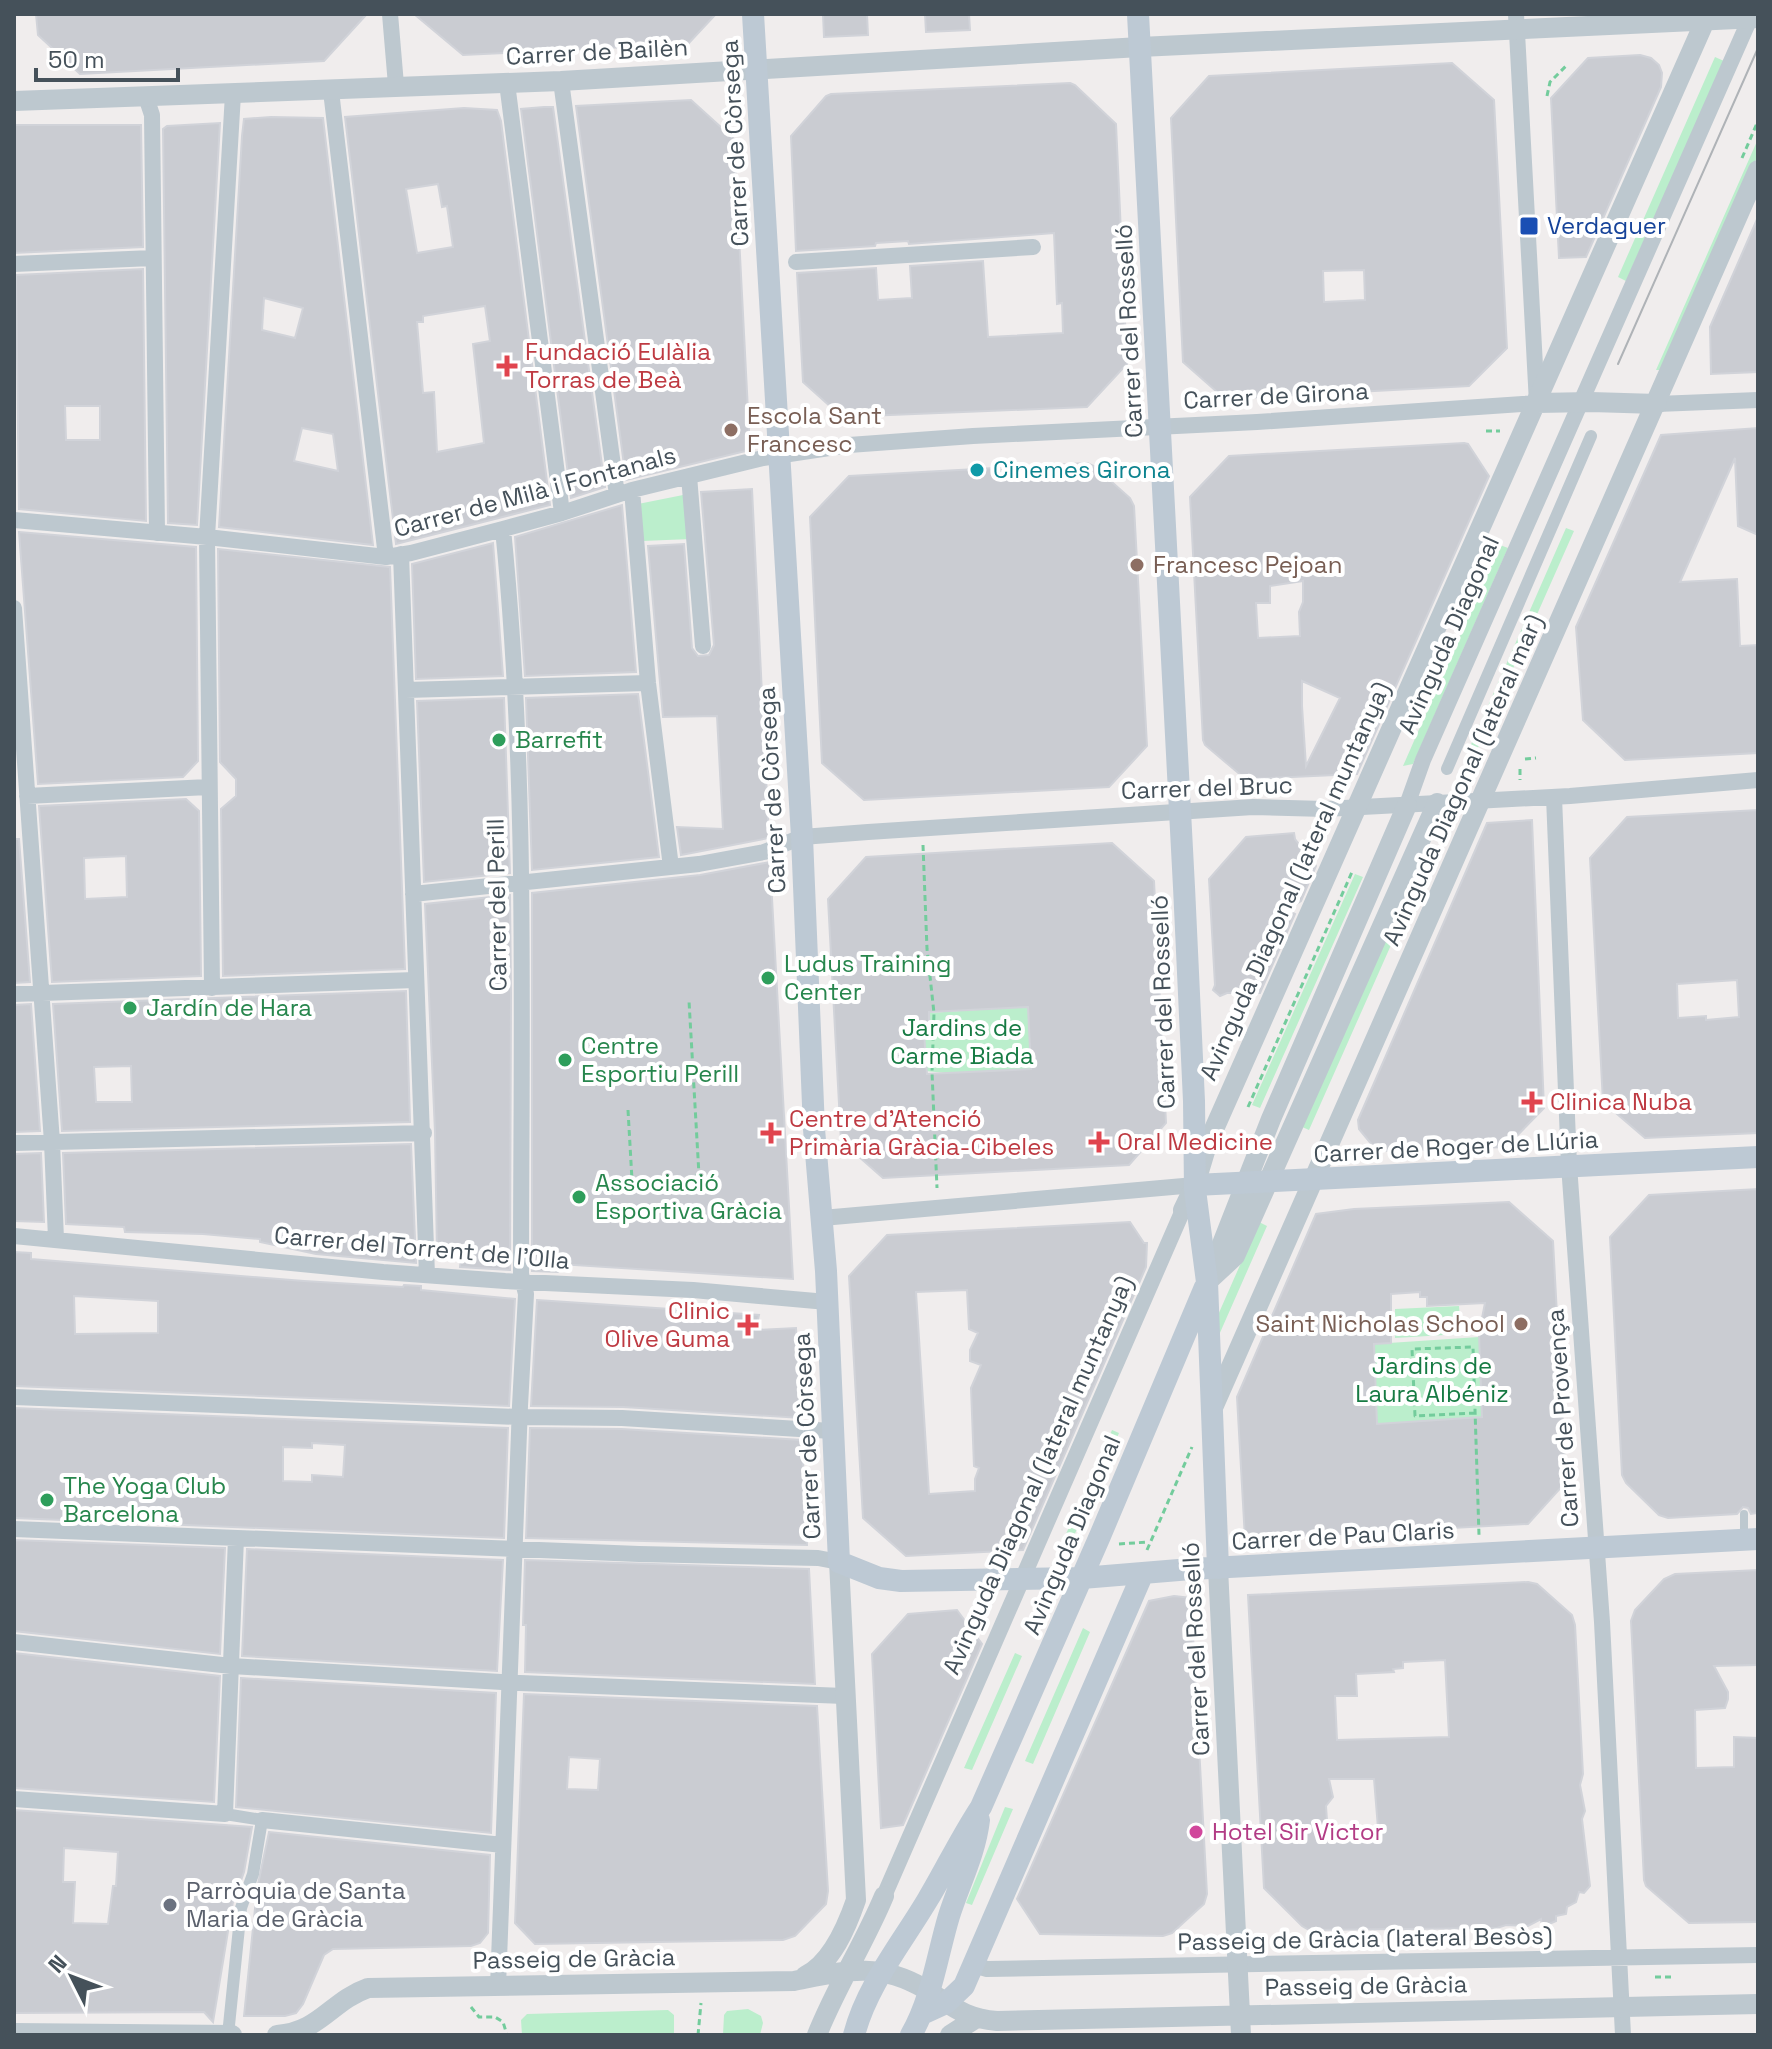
<svg xmlns="http://www.w3.org/2000/svg" width="1772" height="2049" viewBox="0 0 1772 2049" font-family="'Space Grotesk',sans-serif">
<rect width="100%" height="100%" fill="#f0eded"/>
<path fill="#bec" d="M1715,57L1724,61L1626,281L1618,277Z
M1758,139V155L1663,370H1656Z
M688,494L691,539L642,541L638,504Z
M1566,528L1574,531L1476,752L1469,749Z
M1500,545L1508,548L1413,764L1403,766Z
M1423,853L1430,857L1309,1130L1300,1126Z
M1355,874L1363,877L1260,1108L1252,1105Z
M1028,1007L1031,1069L945,1073L926,1071L924,1033L929,1032L928,1013Z
M1259,1222L1267,1226L1219,1335L1218,1315Z
M1459,1306L1461,1334L1395,1338V1309Z
M1479,1337L1488,1527H1471L1464,1418L1377,1424L1374,1344Z
M1112,1430L1119,1433L1073,1538L1066,1534Z
M1083,1628L1090,1632L1033,1764L1025,1761Z
M1015,1653L1022,1656L972,1770L964,1768Z
M1005,1807L1013,1809L972,1905L966,1903Z
M748,2009L761,2016L763,2023L760,2035H723L724,2015L727,2011Z
M668,2010L674,2015V2035H522L521,2020L527,2014Z"/>
<path fill="#caccd2" stroke="#d1d3d9" stroke-width="2" fill-rule="evenodd" d="M36,14H367L324,61L80,74L38,35Z
M414,14H716L688,44L463,55Z
M823,14H867L868,35L824,37Z
M925,14H969L970,30L926,32Z
M1640,55L1651,58L1659,65L1662,73L1661,87L1586,257L1559,258L1551,98L1588,58Z
M1452,63L1494,100L1507,348L1469,386L1225,399L1183,362L1171,118L1209,76ZM1364,270L1365,300L1324,302L1323,271Z
M1070,83L1075,85L1116,124L1127,364L1087,407L842,417L803,382L797,273L876,268L878,300L912,298L910,266L983,261L988,337L1063,333L1062,303L1057,304L1054,233L909,244L908,241L876,243L875,246L796,251L791,136L826,96L831,94Z
M691,100L734,139L750,450L626,480L576,106Z
M544,107H553L605,487L571,498L521,109Z
M464,108L497,110L501,121L550,505L396,544L345,117ZM438,184L442,207L447,206L453,247L417,253L406,189ZM485,306L490,341L473,344L484,443L437,452L434,392L423,393L417,322H423V316Z
M271,117L323,118L373,545L219,527L242,136L244,119ZM264,298L303,308L295,338L262,330ZM302,428L333,434L338,471L294,461Z
M220,123L197,525L168,523L163,129L167,126Z
M14,125H141L143,247L14,253Z
M1758,217V372L1711,374L1710,327Z
M143,269L146,521L19,509L16,275ZM65,406H100V440H66Z
M1758,428V535L1738,526L1735,458L1680,582L1737,579L1740,646L1758,645V753L1625,760L1583,720L1576,627L1661,435Z
M1464,443L1468,444L1489,476L1357,774L1248,779L1243,777L1205,745L1203,740L1190,497L1229,456ZM1303,581V602L1299,612L1300,636L1258,638L1256,603H1270V586ZM1302,681L1340,698L1306,766L1302,706Z
M1087,463L1094,466L1130,498L1134,506L1147,746L1109,787L864,800L822,763L810,517L849,476Z
M752,489L769,838L681,855L677,827L723,829L717,716L663,717L648,546L684,544L692,648L698,656L709,655L714,645L701,492Z
M622,505L636,672L525,676L515,537Z
M19,532L196,547L198,761L183,777L38,784Z
M493,543L503,676L416,679L412,564Z
M218,549L390,567L405,969L223,976L221,809L236,796V779L220,762Z
M638,694L659,857L532,870L526,698Z
M504,698L510,873L424,882L417,701Z
M186,799L199,811L201,976L52,982L39,806ZM126,856L127,897L85,899L84,858Z
M1758,810V1133L1645,1138L1603,1102L1590,858L1627,817ZM1737,980L1739,1017L1706,1020V1016L1678,1018L1677,984Z
M1532,820L1544,1108L1506,1147L1377,1151L1359,1129L1358,1120L1487,823Z
M1294,833L1295,839L1316,866L1301,901L1287,910L1295,914L1260,993H1227L1220,996L1213,990L1215,985L1209,879L1246,837Z
M14,839H19L30,982L14,983Z
M1112,843L1154,881L1166,1123L1129,1165L883,1178L841,1141L828,899L866,857ZM1028,1007L1031,1069L927,1074L924,1033L929,1032V1012Z
M770,862L793,1279L559,1264L558,1272L532,1271V893L700,875Z
M510,895L511,994L510,1270L460,1267L461,1256L437,1254L435,1132L425,904Z
M406,991L410,1122L62,1131L53,1004ZM131,1066L132,1102H96L94,1067Z
M31,1004L40,1131L14,1132V1005Z
M411,1144L416,1263L316,1254L260,1242V1239L203,1234L125,1232L124,1227L66,1224L63,1153Z
M41,1153L44,1222L14,1221V1154Z
M1758,1189V1513L1751,1514L1748,1508L1743,1507L1737,1514L1668,1518L1659,1515L1626,1483L1622,1475L1610,1237L1649,1195Z
M1509,1202L1553,1241L1566,1482L1528,1524L1245,1539L1237,1397L1316,1214L1354,1209ZM1420,1292V1297H1427V1306L1485,1303L1479,1333L1482,1417L1377,1424L1374,1344L1391,1343V1294Z
M1130,1222L1144,1243H1147L1146,1267L1023,1550L906,1556L863,1518L849,1276L887,1235ZM967,1290L969,1329L978,1333L970,1350V1361L981,1365L971,1388L974,1466L979,1468L975,1479V1491L929,1494L916,1292Z
M14,1252L31,1253V1259L304,1281L403,1287L404,1285L421,1286V1290L515,1299L509,1406L14,1386ZM74,1296L158,1301V1333L75,1334Z
M537,1300L759,1315L756,1330L796,1328L801,1418L623,1407L531,1406Z
M14,1408L508,1428L504,1538L14,1518ZM312,1443L345,1445L343,1477L312,1475V1482L283,1481V1447L312,1448Z
M530,1428L622,1429L802,1440L807,1545L526,1538Z
M14,1540L225,1548L220,1654L14,1631Z
M247,1549L503,1560L497,1671L242,1656Z
M525,1560L809,1569L815,1684L525,1672L526,1625H523Z
M1758,1570V1665L1714,1666L1728,1692V1699L1725,1708L1695,1710L1696,1768L1734,1767V1737L1758,1738V1922L1689,1923L1646,1886L1644,1880L1631,1621L1635,1610L1664,1579L1675,1574Z
M1528,1582L1537,1584L1572,1615L1575,1625L1583,1774L1580,1785L1585,1811L1582,1819L1590,1886L1584,1893L1579,1892L1576,1902L1567,1907L1566,1914L1556,1916V1921L1542,1927L1541,1919L1528,1926L1506,1925L1497,1928L1309,1930L1302,1926L1264,1888L1248,1595ZM1445,1660L1449,1737L1337,1740L1335,1696H1357L1356,1674L1394,1672L1393,1669L1403,1668V1662ZM1329,1779H1374L1378,1828L1357,1829L1358,1834L1328,1835L1326,1806L1333,1797Z
M1174,1596L1191,1598L1207,1894L1204,1904L1172,1933L1163,1936L1040,1934L1017,1899L1149,1601Z
M957,1610L982,1644L903,1825L881,1828L872,1654L908,1614Z
M14,1653L220,1676L214,1802L14,1788Z
M241,1678L496,1693L491,1833L236,1807Z
M524,1694L817,1706L828,1891L826,1904L795,1936L783,1940L535,1944L515,1923ZM569,1757L600,1759L598,1790L567,1789Z
M14,1810L252,1827L244,1872L239,1886H236L232,1907L213,2022L204,2012L14,2013ZM64,1848L118,1852L116,1886H113L108,1924L73,1923L75,1882H63Z
M269,1832L490,1855L488,1933L480,1943L471,1946L333,1949L324,1955L303,2004L296,2013L285,2016H244L257,1889Z"/>
<g fill="none" stroke-linecap="round" stroke-linejoin="round">
<path stroke="#73cc9c" stroke-width="3" stroke-dasharray="6 4" stroke-linecap="butt" d="M1547,96L1550,82L1567,65
M1742,158L1758,121
M1486,431H1500
M1525,759L1536,758
M1520,769V780
M923,845L927,949L934,1013L932,1072L937,1188
M1248,1107L1352,872
M628,1110L632,1180L693,1182V1176L699,1175L689,1001
M1475,1413L1415,1416L1412,1349L1473,1347L1479,1535
M1119,1544L1148,1542
M1147,1550L1192,1447
M1655,1977H1674
M471,2007L479,2017H495L503,2022L507,2035
M698,2035L701,2003"/>
<path stroke="#bdc8cf" stroke-width="8" d="M1744,1514V1539"/>
<path stroke="#bdc8cf" stroke-width="12" d="M1447,769L1591,436
M225,1814L262,1820L253,1874L241,1908L228,2035"/>
<path stroke="#bdc8cf" stroke-width="16" d="M390,14L396,85
M561,81L617,495
M507,83L562,513
M331,91L386,557
M146,97L152,115L157,533
M796,262L1033,247
M14,264L152,258
M1657,404L1758,400
M689,476L703,646
M632,490L648,683L671,867
M14,520L207,537L386,557L411,553L503,529L562,513L632,490L763,458L849,445L973,436L1257,422L1537,403L1516,14
M401,554L427,1275
M14,608L52,1142L56,1239
M406,690L648,683
M27,796L208,787
M1554,797L1569,1165L1602,1622L1623,2035
M1407,805L1423,760L1752,14
M413,894L699,864L764,852L802,837L868,832L1253,807L1325,809L1570,796L1758,780
M212,988L207,537L233,94
M14,994L415,980
M14,1143L424,1133
M822,1218L1195,1185
M14,1236L383,1272L505,1281L693,1290L827,1302
M14,1397L519,1417L622,1418L832,1431
M14,1529L639,1554L818,1558L839,1562
M14,1642L231,1666L520,1683L844,1696
M14,1799L225,1814L236,1538
M262,1820L503,1845
M884,1896L1183,1210
M973,1965L987,1969L1758,1955
M498,1986L520,1406L526,1294L521,1274C521,1025 528,777 503,529"/>
<path stroke="#bdc8cf" stroke-width="20" d="M14,101L561,81L1140,47L1758,18
M1537,403L1591,402L1657,404
M1183,1210L1195,1185L1207,1145L1708,14
M1209,1277L1271,1119L1407,805
M1207,1282L1235,1256L1437,803
M1212,1410L1758,170
M1218,1568L1241,2035
M805,1976C832,1963 847,1926 856,1900L839,1562
M14,2033L232,2035
M277,2035C320,2032 331,2001 368,1988L794,1981C844,1971 878,1961 925,1989C953,2006 963,2018 997,2021L1758,2004
M817,2035C836,1987 864,1944 884,1896
M950,2035L975,2019"/>
<path stroke="#bdc9d4" stroke-width="22" d="M753,14L802,837L814,1129L826,1271L839,1562L879,1578L901,1581L1082,1578L1191,1569L1758,1539
M1138,14L1184,887L1194,1101L1195,1190L1207,1282L1218,1568
M1195,1185L1758,1157
M922,2014L946,2003L964,1986L1143,1573
M854,2035C867,1985 902,1943 928,1899C946,1869 961,1837 981,1807L1100,1536L1205,1287
M911,2035C932,1998 937,1956 949,1916C959,1884 975,1854 979,1820"/>
<path stroke="#afb3b7" stroke-width="2" d="M1618,364L1758,48"/>
</g>
<rect fill="#1a4fb4" stroke="#fff" stroke-width="3" x="1519" y="216" width="20" height="20" rx="4"/>
<g fill="#e0444e" stroke="#fff" stroke-width="3">
<path d="M503 354h8v8h8v8h-8v8h-8v-8h-8v-8h8z"/>
<path d="M1528 1090h8v8h8v8h-8v8h-8v-8h-8v-8h8z"/>
<path d="M767 1121h8v8h8v8h-8v8h-8v-8h-8v-8h8z"/>
<path d="M1095 1130h8v8h8v8h-8v8h-8v-8h-8v-8h8z"/>
<path d="M744 1313h8v8h8v8h-8v8h-8v-8h-8v-8h8z"/>
</g>
<g fill="#8d6e63" stroke="#fff" stroke-width="3">
<circle cx="731" cy="430" r="8"/>
<circle cx="1137" cy="565" r="8"/>
<circle cx="1521" cy="1324" r="8"/>
</g>
<circle fill="#0f9aa8" stroke="#fff" stroke-width="3" cx="977" cy="470" r="8"/>
<g fill="#2e9e5b" stroke="#fff" stroke-width="3">
<circle cx="499" cy="740" r="8"/>
<circle cx="768" cy="978" r="8"/>
<circle cx="130" cy="1008" r="8"/>
<circle cx="565" cy="1060" r="8"/>
<circle cx="579" cy="1197" r="8"/>
<circle cx="47" cy="1500" r="8"/>
</g>
<circle fill="#d1479c" stroke="#fff" stroke-width="3" cx="1196" cy="1832" r="8"/>
<circle fill="#6b7280" stroke="#fff" stroke-width="3" cx="170" cy="1905" r="8"/>
<g text-anchor="middle" stroke-width="8" stroke-linejoin="round" paint-order="stroke">
<g font-size="24" fill="#45515a" stroke="#fff">
<text transform="translate(597 52) rotate(-3)" y="8">Carrer de Bailèn</text>
<text transform="translate(735 143) rotate(-93)" y="8">Carrer de Còrsega</text>
<text transform="translate(1129 331) rotate(-93)" y="8">Carrer del Rosselló</text>
<text transform="translate(1276 396) rotate(-3)" y="8">Carrer de Girona</text>
<text transform="translate(535 492) rotate(-15)" y="8">Carrer de Milà i Fontanals</text>
<text transform="translate(1449 635) rotate(-66)" y="8">Avinguda Diagonal</text>
<text transform="translate(1463 780) rotate(-66)" y="8">Avinguda Diagonal (lateral mar)</text>
<text transform="translate(1207 788) rotate(-2)" y="8">Carrer del Bruc</text>
<text transform="translate(772 790) rotate(-93)" y="8">Carrer de Còrsega</text>
<text transform="translate(1295 881) rotate(-66)" y="8">Avinguda Diagonal (lateral muntanya)</text>
<text transform="translate(497 905) rotate(-91)" y="8">Carrer del Perill</text>
<text transform="translate(1163 1002) rotate(-92)" y="8">Carrer del Rosselló</text>
<text transform="translate(1456 1147) rotate(-3)" y="8">Carrer de Roger de Llúria</text>
<text transform="translate(422 1248) rotate(5)" y="8">Carrer del Torrent de l'Olla</text>
<text transform="translate(1563 1418) rotate(-94)" y="8">Carrer de Provença</text>
<text transform="translate(807 1436) rotate(-93)" y="8">Carrer de Còrsega</text>
<text transform="translate(1038 1475) rotate(-66)" y="8">Avinguda Diagonal (lateral muntanya)</text>
<text transform="translate(1072 1535) rotate(-67)" y="8">Avinguda Diagonal</text>
<text transform="translate(1343 1536) rotate(-3)" y="8">Carrer de Pau Claris</text>
<text transform="translate(1196 1649) rotate(-93)" y="8">Carrer del Rosselló</text>
<text transform="translate(1365 1939) rotate(-1)" y="8">Passeig de Gràcia (lateral Besòs)</text>
<text transform="translate(574 1959) rotate(-1)" y="8">Passeig de Gràcia</text>
<text transform="translate(1366 1986) rotate(-1)" y="8">Passeig de Gràcia</text>
</g>
<g font-size="24" fill="#164399" stroke="#fff" text-anchor="start">
<text x="1547" y="234">Verdaguer</text>
</g>
<g font-size="24" fill="#be3a42" stroke="#fff" text-anchor="start">
<text x="525" y="360">Fundació Eulàlia<tspan x="525" dy="28">Torras de Beà</tspan></text>
<text x="1550" y="1110">Clinica Nuba</text>
<text x="789" y="1127">Centre d'Atenció<tspan x="789" dy="28">Primària Gràcia-Cibeles</tspan></text>
<text x="1117" y="1150">Oral Medicine</text>
<text x="730" y="1319" text-anchor="end">Clinic<tspan x="730" dy="28">Olive Guma</tspan></text>
</g>
<g font-size="24" fill="#785e54" stroke="#fff" text-anchor="start">
<text x="747" y="424">Escola Sant<tspan x="747" dy="28">Francesc</tspan></text>
<text x="1153" y="573">Francesc Pejoan</text>
<text x="1505" y="1332" text-anchor="end">Saint Nicholas School</text>
</g>
<g font-size="24" fill="#0d838f" stroke="#fff" text-anchor="start">
<text x="993" y="478">Cinemes Girona</text>
</g>
<g font-size="24" fill="#27864d" stroke="#fff" text-anchor="start">
<text x="515" y="748">Barrefit</text>
<text x="784" y="972">Ludus Training<tspan x="784" dy="28">Center</tspan></text>
<text x="146" y="1016">Jardín de Hara</text>
<text x="581" y="1054">Centre<tspan x="581" dy="28">Esportiu Perill</tspan></text>
<text x="595" y="1191">Associació<tspan x="595" dy="28">Esportiva Gràcia</tspan></text>
<text x="63" y="1494">The Yoga Club<tspan x="63" dy="28">Barcelona</tspan></text>
</g>
<g font-size="24" fill="#177b44" stroke="#fff">
<text x="962" y="1036">Jardins de<tspan x="962" dy="28">Carme Biada</tspan></text>
<text x="1432" y="1374">Jardins de<tspan x="1432" dy="28">Laura Albéniz</tspan></text>
</g>
<g font-size="24" fill="#b23c85" stroke="#fff" text-anchor="start">
<text x="1212" y="1840">Hotel Sir Victor</text>
</g>
<g font-size="24" fill="#5b616d" stroke="#fff" text-anchor="start">
<text x="186" y="1899">Parròquia de Santa<tspan x="186" dy="28">Maria de Gràcia</tspan></text>
</g>
</g>
<rect width="1772" height="2049" fill="none" stroke="#45515a" stroke-width="32"/>
<g transform="translate(72 1977) rotate(312)" stroke="#ffffff" stroke-width="6" paint-order="stroke">
<path d="M0-6L14 30L0 20L-14 30Z" fill="#45515a"/>
<text y="-12" font-size="22" font-weight="bold" text-anchor="middle" fill="#45515a">N</text>
</g>
<path d="M36 68v12h142v-12" fill="none" stroke="#45515a" stroke-width="4"/>
<text x="48" y="68" font-size="24" fill="#45515a" stroke="#ffffff" stroke-width="6" paint-order="stroke">50 m</text>
</svg>
